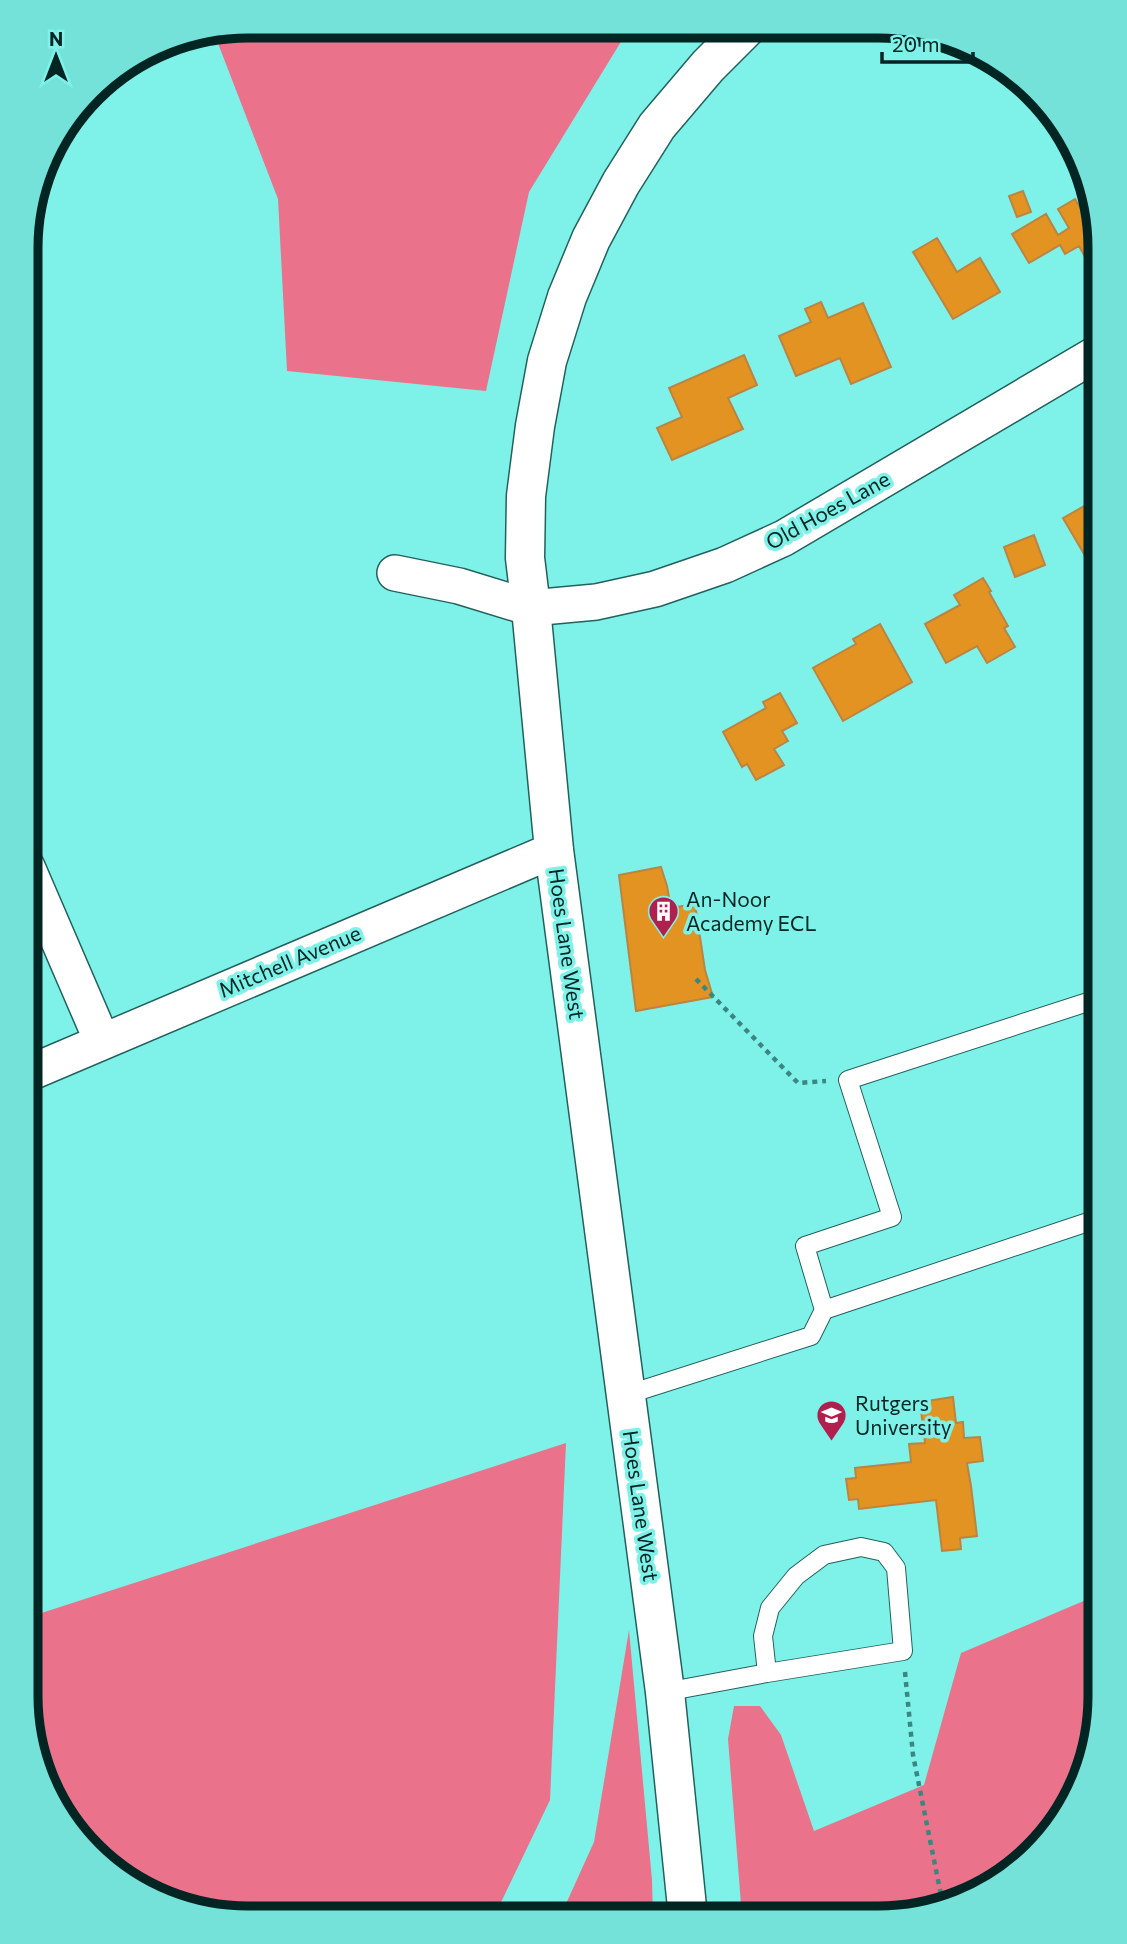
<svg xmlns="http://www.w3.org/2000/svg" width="1127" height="1944" viewBox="0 0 1127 1944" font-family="Commissioner,sans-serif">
<rect width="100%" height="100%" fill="#7ef2e9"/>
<path fill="#eb728b" d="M249,26L630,27L529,192L486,391L287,371L278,199L214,33Z
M566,1443L550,1800L494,1917L220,1916L113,1872L43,1780L26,1695V1618Z
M1100,1594V1710L1089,1767L1055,1830L963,1901L879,1918L742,1917L728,1739L734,1706H760L781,1735L814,1831L924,1785L961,1653Z
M629,1630L652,1880L653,1917H560L594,1842Z"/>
<path fill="#e39321" stroke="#bb8442" stroke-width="2" d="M1023,191L1031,212L1017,217L1009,196Z
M1075,199L1086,218L1094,213L1101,248V257L1089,264L1079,246L1065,254L1060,245L1029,263L1012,234L1046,214L1058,235L1069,228L1058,209Z
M937,238L957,272L980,258L1000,292L953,319L913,252Z
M821,302L828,318L863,303L891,367L851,384L840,358L796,376L779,336L811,322L805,309Z
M744,355L757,385L728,398L743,429L672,460L657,428L682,417L669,388Z
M1101,503V568L1094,571L1063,518L1088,504L1090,509Z
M1034,535L1045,565L1015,577L1004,547Z
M983,578L991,591L989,592L1008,626L1004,628L1015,647L987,663L977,646L946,663L925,624L960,605L954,595Z
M1101,614V644L1088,622Z
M880,624L912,682L843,721L813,668L856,644L853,639Z
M780,693L797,723L782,731L788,741L774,749L784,765L756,780L747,764L742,767L723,732L766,708L763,702Z
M661,867L667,886L671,908L695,904L705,970L713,997L636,1011L619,875Z
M953,1397L956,1423L963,1422L964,1438L980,1437L983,1461L967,1463L971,1486L977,1536L960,1538L961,1549L942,1551L936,1500L859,1509L858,1499L849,1500L846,1479L856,1478L855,1468L911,1462L909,1444L925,1443L920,1402Z"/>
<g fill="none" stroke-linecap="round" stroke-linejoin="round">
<defs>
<path id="service" d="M824,1310L1100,1218
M626,1395L811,1336L824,1310L805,1246L892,1217L848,1080L1100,998
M861,1547L884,1552L896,1568L903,1651L767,1673L763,1636L770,1608L796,1576L824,1555Z
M665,1692L767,1673"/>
<path id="minor" d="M395,573L459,586L531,608L596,602L655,589L725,565L784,538L1101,351
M27,867L102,1041
M27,1074L554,850"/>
<path id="tertiary" d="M688,1917L665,1692L554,850L531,608L525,558L526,496L535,426L547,361L567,297L591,239L621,183L657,126L708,66L746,28"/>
</defs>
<use href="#service" stroke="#22615d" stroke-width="20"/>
<use href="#minor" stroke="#22615d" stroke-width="38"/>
<use href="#tertiary" stroke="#22615d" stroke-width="41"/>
<path stroke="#3c8681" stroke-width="4.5" stroke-dasharray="5 5" stroke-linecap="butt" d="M696,979L798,1083L826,1081
M905,1672L913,1755L943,1905"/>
<use href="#service" stroke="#fff" stroke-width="18"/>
<use href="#minor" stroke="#fff" stroke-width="35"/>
<use href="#tertiary" stroke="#fff" stroke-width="38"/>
</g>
<defs>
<symbol id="building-pin" viewBox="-11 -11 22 30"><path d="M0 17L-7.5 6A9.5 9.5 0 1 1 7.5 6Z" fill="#b01f4e" stroke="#7ef2e9"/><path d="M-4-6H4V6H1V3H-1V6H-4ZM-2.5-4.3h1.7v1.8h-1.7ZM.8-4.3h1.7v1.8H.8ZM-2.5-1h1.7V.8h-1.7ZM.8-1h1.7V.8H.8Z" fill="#fff"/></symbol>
<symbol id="university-pin" viewBox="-11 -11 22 30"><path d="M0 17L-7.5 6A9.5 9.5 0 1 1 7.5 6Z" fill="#b01f4e" stroke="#7ef2e9"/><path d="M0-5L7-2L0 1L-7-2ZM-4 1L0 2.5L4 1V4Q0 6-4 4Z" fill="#fff"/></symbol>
</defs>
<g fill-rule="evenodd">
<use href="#building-pin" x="646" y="894" width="35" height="47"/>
<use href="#university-pin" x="814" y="1398" width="35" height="47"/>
</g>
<g text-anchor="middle" stroke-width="7" stroke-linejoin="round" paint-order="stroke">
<g font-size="21" fill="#002523" stroke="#7ef2e9">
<text transform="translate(828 511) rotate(-29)" y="7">Old Hoes Lane</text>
<text transform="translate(566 944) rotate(82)" y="7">Hoes Lane West</text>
<text transform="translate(290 962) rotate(-23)" y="7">Mitchell Avenue</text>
<text transform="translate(640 1506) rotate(82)" y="7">Hoes Lane West</text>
</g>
<g font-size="21" fill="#002523" stroke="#7ef2e9" text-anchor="start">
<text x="686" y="907">An-Noor<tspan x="686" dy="24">Academy ECL</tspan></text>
<text x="855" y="1411">Rutgers<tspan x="855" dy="24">University</tspan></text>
</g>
</g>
<path d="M0 0H1127V1944H0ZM248 38H878A210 210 0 0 1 1088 248V1696A210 210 0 0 1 878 1906H248A210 210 0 0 1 38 1696V248A210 210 0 0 1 248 38Z" fill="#74e2d9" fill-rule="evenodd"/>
<path fill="none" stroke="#002523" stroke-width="9" d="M248 38H878A210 210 0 0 1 1088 248V1696A210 210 0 0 1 878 1906H248A210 210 0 0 1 38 1696V248A210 210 0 0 1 248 38Z"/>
<g transform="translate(56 56)" stroke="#7ef2e9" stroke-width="5" paint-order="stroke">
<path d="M0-5L12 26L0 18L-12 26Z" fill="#002523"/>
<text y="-10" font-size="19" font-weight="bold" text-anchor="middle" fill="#002523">N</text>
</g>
<path d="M882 52v10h91v-10" fill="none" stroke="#002523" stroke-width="3.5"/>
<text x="892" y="52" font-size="21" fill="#002523" stroke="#7ef2e9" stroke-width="5" paint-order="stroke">20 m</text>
</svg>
